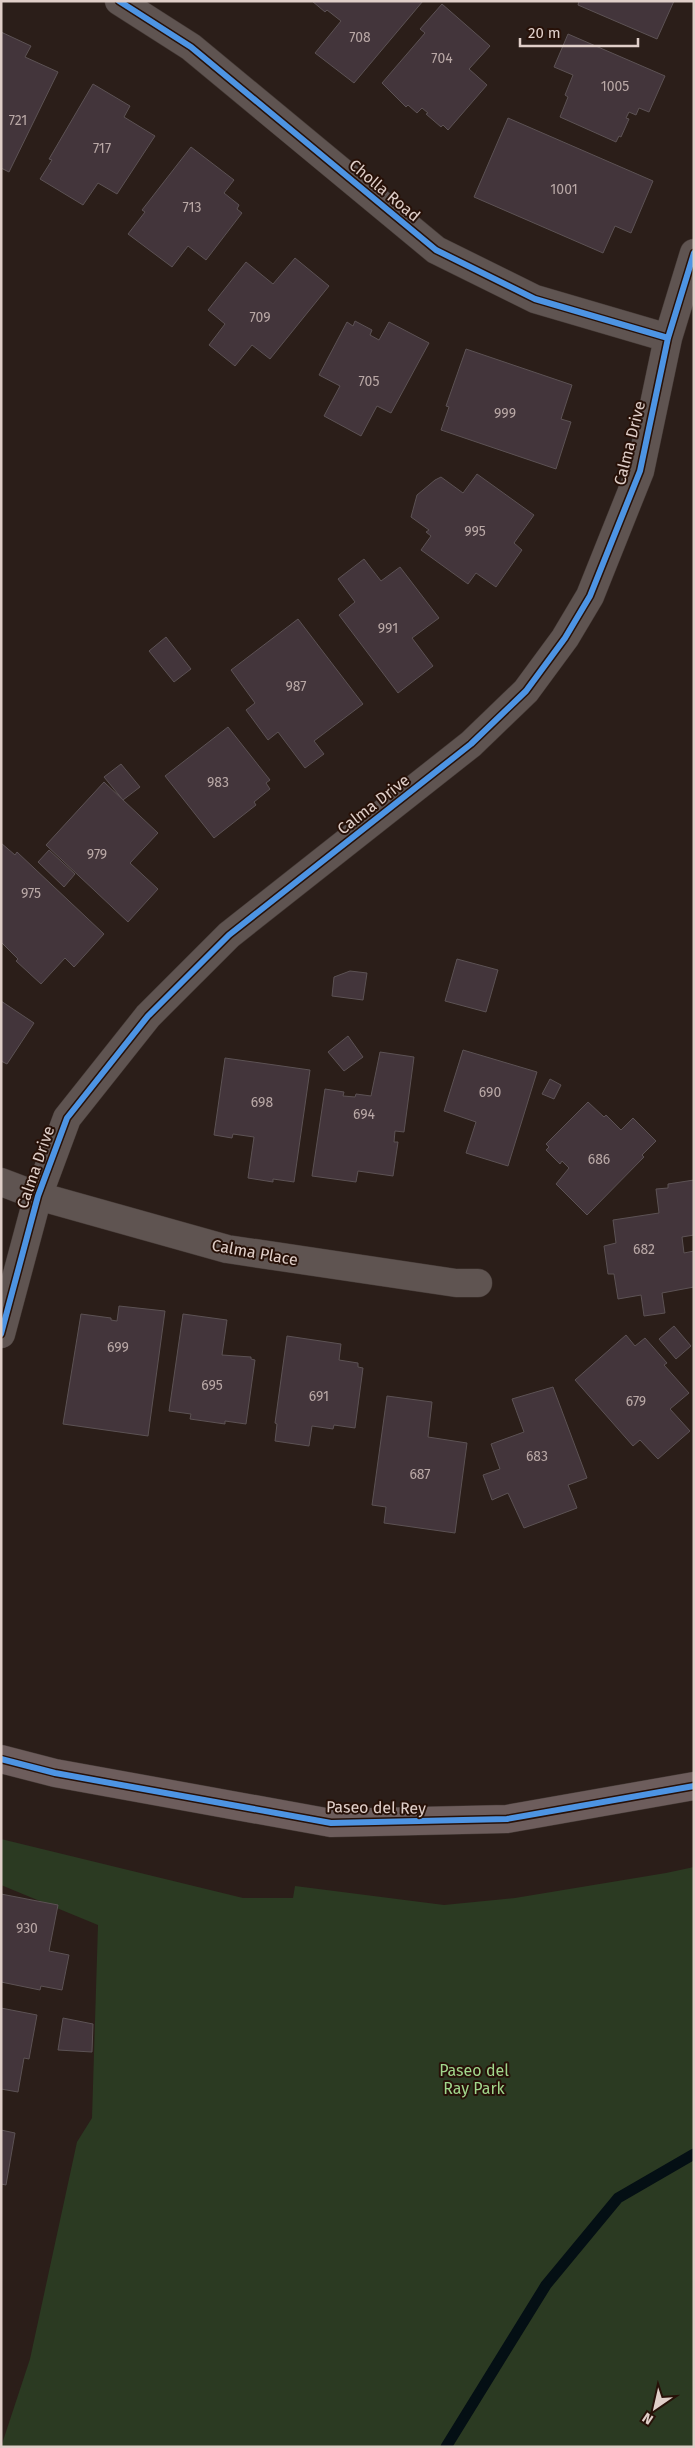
<svg xmlns="http://www.w3.org/2000/svg" width="695" height="2448" viewBox="0 0 695 2448" font-family="'Fira Sans',sans-serif">
<rect width="100%" height="100%" fill="#2b1e19"/>
<path fill="#2b3a22" d="M1,1839L243,1898H293L295,1886L444,1905L515,1898L666,1873L694,1867V2447H1L30,2359L77,2142L92,2118L98,1925L1,1885Z"/>
<g fill="none" stroke-linecap="round" stroke-linejoin="round">
<path stroke="#040f14" stroke-width="11" d="M446,2447L546,2285L618,2198L694,2154"/>
</g>
<path fill="#43353b" stroke="#5c5254" d="M423,1L354,83L315,53L341,21L327,10L325,12L312,1Z
M579,1H674L657,39L578,5Z
M442,4L490,46L469,69L487,85L448,130L443,125L441,127L426,114L428,113L422,108L417,113L408,105L406,107L382,83L425,33L420,29Z
M1,32L31,46L25,57L58,72L9,172L1,168Z
M568,34L665,76L649,112L639,108L636,115L629,112L626,118L629,119L621,137L619,136L616,142L560,117L568,97L565,95L573,75L554,67Z
M93,84L130,106L124,117L155,136L117,194L98,183L83,205L40,179L52,160L49,159Z
M508,118L653,181L631,233L615,226L603,253L474,197Z
M191,147L234,180L224,193L239,205L237,209L242,213L206,260L188,246L172,267L128,234L145,212L142,210Z
M295,258L329,286L270,359L252,345L235,366L209,345L225,324L208,310L246,262L273,284Z
M355,321L372,330L370,335L379,340L389,322L429,343L391,413L377,406L361,436L324,416L340,386L319,375L347,322L353,326Z
M466,349L572,385L561,419L571,422L556,469L441,430L449,407L446,406Z
M477,474L534,515L514,543L522,550L496,587L476,573L468,584L421,550L431,536L426,532L429,530L411,517L417,495L435,480L441,477L463,493Z
M364,559L381,581L400,567L439,618L412,638L433,666L398,693L339,615L355,602L338,579Z
M298,619L363,704L314,741L324,754L305,768L278,732L268,740L246,710L255,703L231,670Z
M166,637L191,669L174,682L149,651Z
M228,727L270,780L266,783L270,789L254,802L256,805L214,838L165,776Z
M121,764L140,787L123,800L104,777Z
M104,782L158,833L130,863L158,889L128,922L46,845Z
M1,843L15,855L17,852L104,934L74,967L65,958L41,984L16,961L18,959L1,942Z
M49,850L75,874L64,887L38,862Z
M457,959L498,970L486,1012L445,1001Z
M350,971L367,973L363,1000L332,996L334,977Z
M1,1001L34,1023L7,1064L1,1061Z
M348,1036L363,1057L344,1071L328,1052Z
M463,1050L537,1072L508,1166L466,1153L476,1122L444,1111Z
M380,1052L414,1057L404,1132L395,1131L394,1142H398L393,1176L358,1171L356,1182L312,1176L325,1089L344,1092L343,1096L355,1097L356,1094L371,1096Z
M225,1058L310,1070L294,1182L273,1179V1182L248,1178L254,1137L233,1134L232,1138L214,1135Z
M550,1079L561,1085L554,1099L542,1094Z
M588,1102L604,1117L606,1115L621,1130L633,1118L656,1141L642,1155L644,1157L587,1215L556,1184L569,1168L562,1161L560,1164L546,1150L549,1147L546,1144Z
M694,1180V1235L682,1237L684,1253L694,1251V1287L662,1293L665,1313L644,1316L641,1295L618,1299L614,1274H608L604,1246L616,1243L613,1220L659,1213L656,1189L668,1188V1184Z
M119,1306L165,1311L148,1436L63,1424L81,1314L111,1318V1320L117,1321Z
M183,1314L227,1320L222,1355L251,1357V1359L255,1360L246,1424L225,1421V1424L190,1419L191,1414L169,1411Z
M674,1326L691,1346L676,1359L659,1339Z
M626,1335L635,1346L645,1338L667,1363L664,1365L689,1393L670,1409L690,1431L658,1459L640,1440L633,1446L575,1380Z
M287,1336L341,1344L339,1360L358,1363V1367L363,1368L355,1428L334,1425L333,1429L312,1426L309,1446L275,1441L277,1424L275,1423Z
M553,1387L587,1478L568,1485L577,1508L524,1528L508,1493L492,1500L483,1475L500,1469L491,1444L524,1432L512,1399Z
M387,1396L432,1402L428,1437L467,1443L455,1533L384,1523L386,1507L372,1505Z
M1,1894L58,1905L49,1951L69,1955L62,1990L41,1986L40,1990L1,1982Z
M1,2008L37,2015L29,2059L24,2058L18,2092L1,2089Z
M63,2018L93,2024L92,2052L58,2050Z
M1,2130L15,2133L6,2185L1,2184Z"/>
<g fill="none" stroke-linecap="round" stroke-linejoin="round">
<defs>
<path id="minor" d="M119,1L191,47L436,250L535,299L668,338
M1,1182L38,1196L227,1249L456,1283H478
M1,1334L38,1196L67,1118L148,1016L229,935L471,744L526,691L565,638L590,596L640,471L668,338L694,253"/>
<path id="major" d="M1,1759L55,1773L331,1823L507,1819L694,1786"/>
</defs>
<use href="#minor" stroke="#443935" stroke-width="29"/>
<use href="#major" stroke="#443935" stroke-width="29"/>
<use href="#minor" stroke="#5f5451" stroke-width="28"/>
<use href="#major" stroke="#6d5d5c" stroke-width="28"/>
<defs>
<path id="cycleway" d="M119,1L191,47L436,250L535,299L668,338
M1,1334L38,1196L67,1118L148,1016L229,935L471,744L526,691L565,638L590,596L640,471L668,338L694,253
M1,1759L55,1773L331,1823L507,1819L694,1786"/>
</defs>
<use href="#cycleway" stroke="#271108" stroke-width="9"/>
<use href="#cycleway" stroke="#4d94e3" stroke-width="6"/>
</g>
<g text-anchor="middle" stroke-width="4" stroke-linejoin="round" paint-order="stroke">
<g font-size="14" fill="#b9a8a6">
<text x="360" y="42">708</text>
<text x="442" y="63">704</text>
<text x="615" y="91">1005</text>
<text x="18" y="125">721</text>
<text x="102" y="153">717</text>
<text x="564" y="194">1001</text>
<text x="192" y="212">713</text>
<text x="260" y="322">709</text>
<text x="369" y="386">705</text>
<text x="505" y="418">999</text>
<text x="475" y="536">995</text>
<text x="388" y="633">991</text>
<text x="296" y="691">987</text>
<text x="218" y="787">983</text>
<text x="97" y="859">979</text>
<text x="31" y="898">975</text>
<text x="490" y="1097">690</text>
<text x="262" y="1107">698</text>
<text x="364" y="1119">694</text>
<text x="599" y="1164">686</text>
<text x="644" y="1254">682</text>
<text x="118" y="1352">699</text>
<text x="212" y="1390">695</text>
<text x="319" y="1401">691</text>
<text x="636" y="1406">679</text>
<text x="537" y="1461">683</text>
<text x="420" y="1479">687</text>
<text x="27" y="1933">930</text>
</g>
<g font-size="16" fill="#e0cfc9" stroke="#271108">
<text transform="translate(385 190) rotate(40)" y="6">Cholla Road</text>
<text transform="translate(629 443) rotate(-76)" y="6">Calma Drive</text>
<text transform="translate(373 804) rotate(-38)" y="6">Calma Drive</text>
<text transform="translate(35 1167) rotate(-71)" y="6">Calma Drive</text>
<text transform="translate(255 1252) rotate(10)" y="6">Calma Place</text>
<text transform="translate(376 1807) rotate(1)" y="6">Paseo del Rey</text>
</g>
<g font-size="16" fill="#a1d68c" stroke="#271108">
<text x="474" y="2076">Paseo del<tspan x="474" dy="18">Ray Park</tspan></text>
</g>
</g>
<rect width="695" height="2448" fill="none" stroke="#e0cfc9" stroke-width="5"/>
<g transform="translate(655 2408) rotate(214)" stroke="#271108" stroke-width="4" paint-order="stroke">
<path d="M0-4L9 19L0 12L-9 19Z" fill="#e0cfc9"/>
<text y="-8" font-size="14" font-weight="bold" text-anchor="middle" fill="#e0cfc9">N</text>
</g>
<path d="M520 38v8h118v-8" fill="none" stroke="#e0cfc9" stroke-width="2.5"/>
<text x="528" y="38" font-size="15" fill="#e0cfc9" stroke="#271108" stroke-width="4" paint-order="stroke">20 m</text>
</svg>
